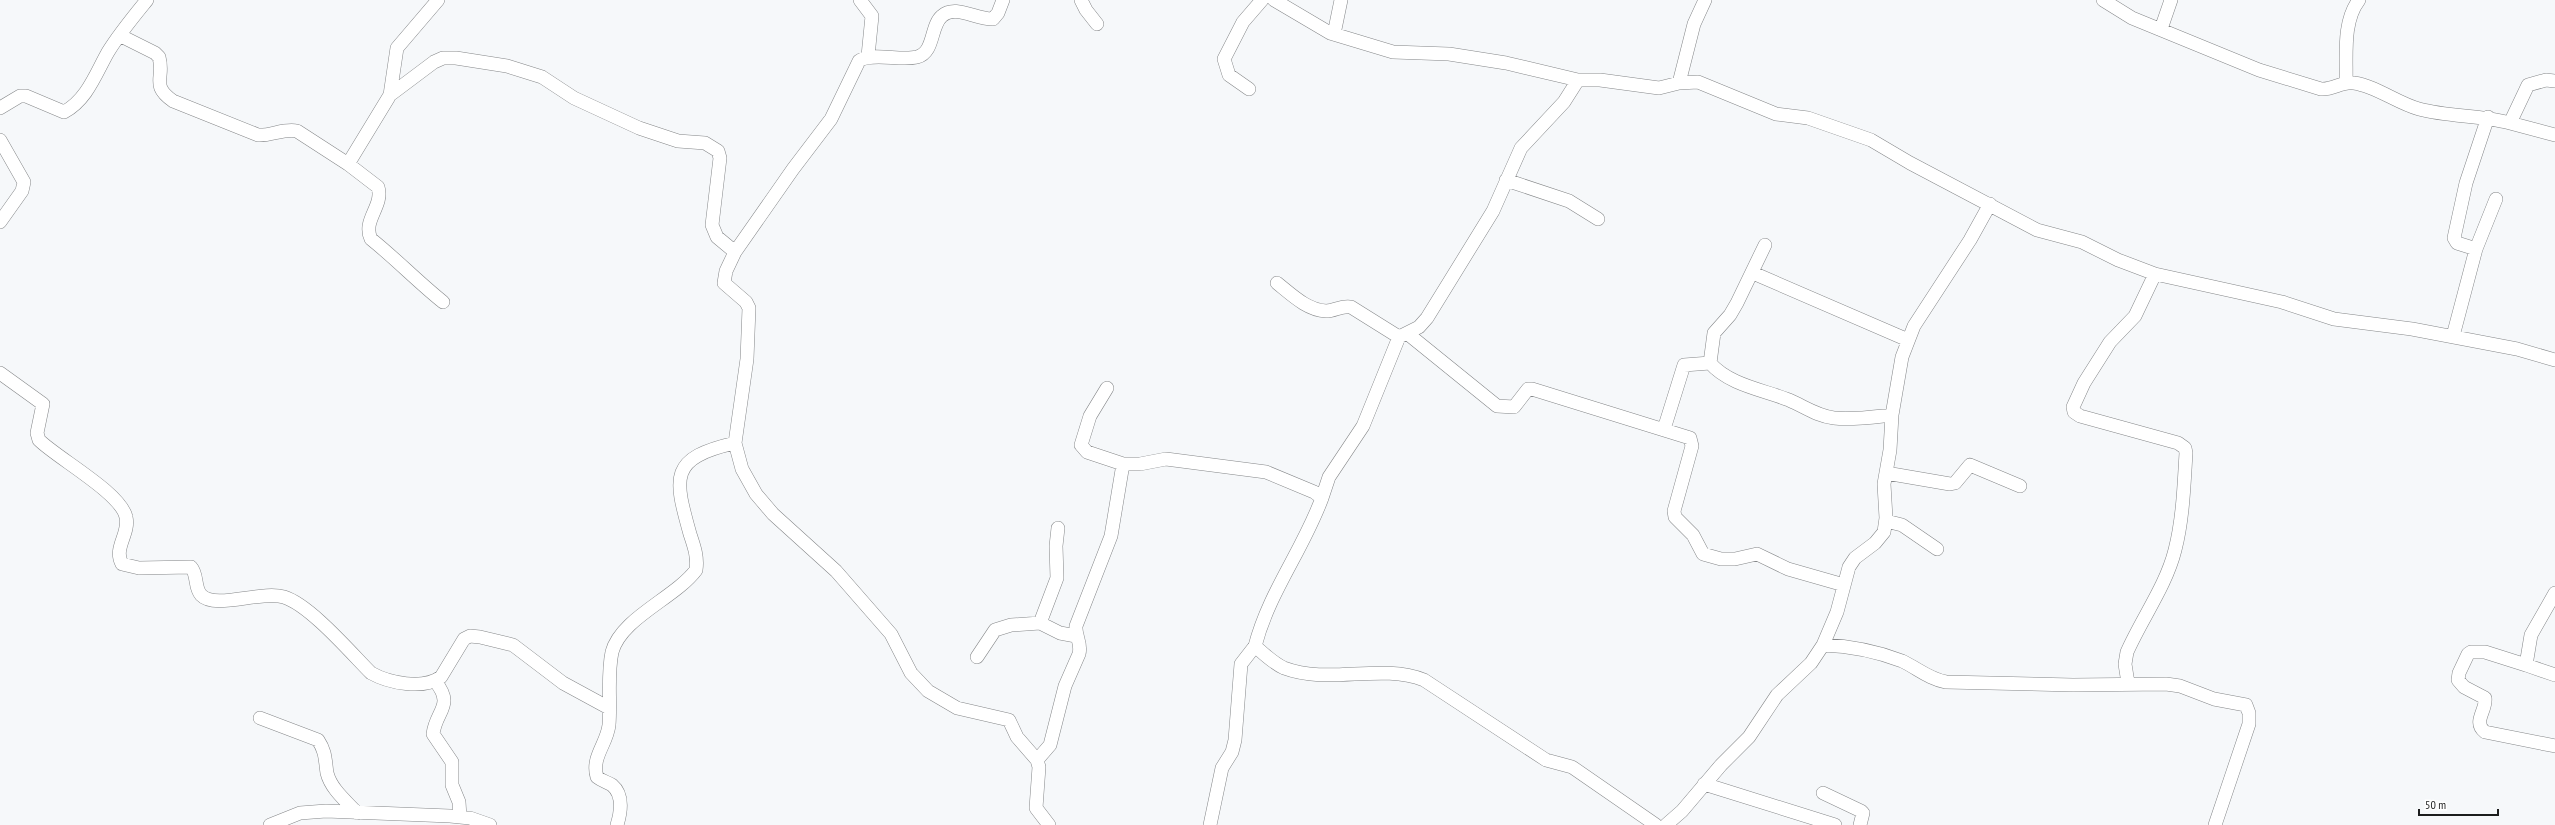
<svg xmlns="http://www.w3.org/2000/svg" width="2555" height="825" viewBox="0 0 2555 825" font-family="'PT Sans Narrow',sans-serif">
<rect width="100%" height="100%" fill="#f6f8fa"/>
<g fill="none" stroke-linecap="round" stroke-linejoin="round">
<defs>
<path id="street" d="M860,0L872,16L868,56
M1081,0L1086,10L1097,24
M1274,0L1330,33L1393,52L1449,54L1506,63L1578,80H1600L1659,88L1679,83L1698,82L1776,114L1808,118L1871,140L1910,163L2037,230L2082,242L2118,260L2155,274L2282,302L2334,319L2412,329L2517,349L2555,360
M2103,0L2132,18L2259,70L2321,89C2333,90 2342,81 2354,83C2376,86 2397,103 2419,109C2449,117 2480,115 2510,123L2528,85L2546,80L2555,81
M2161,29L2171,0
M1334,34L1341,0
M121,36L155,53L159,57C165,78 150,85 173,101L258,135C271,136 284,128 297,131L348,164L390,95L434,62L443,58H456L507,66L542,77L574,98L639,128L678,141L705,143L718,151L720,158L712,225L717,237L735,252L726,271L724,283L746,302L749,308L747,359L735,443L742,469L756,494L773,514L836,571L891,634L911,673L928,691L957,708L1009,720L1017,737L1037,760L1039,767L1036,808L1049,825
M1679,83L1694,24L1705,0
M2346,83C2347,57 2342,22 2359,0
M1249,89L1229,75L1224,59L1243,22L1262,0
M390,95L397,48L438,0
M0,108L20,96H26L64,112C87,100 96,73 108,52C119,34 134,16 147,0
M2510,123L2555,135
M0,140L24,182L22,191L0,222
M348,164L378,187C384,206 362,220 371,239C396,259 418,282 443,302
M1506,180L1569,201L1598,219
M1765,245L1737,303L1730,315L1714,333L1710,363C1729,385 1764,390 1789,400C1805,407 1817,416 1834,418C1853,420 1873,417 1892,415
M2476,249L2457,243L2454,238L2466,183L2488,117
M735,252L793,169L831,119L859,61C870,52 901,61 917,57C935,52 930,26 942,16C955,4 977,20 993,19L998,13L1003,0
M1753,273L1908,340
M1277,283C1292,295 1307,310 1326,311C1335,311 1342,305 1351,307L1399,337
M1408,334L1497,406L1514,407L1528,389H1532L1690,438L1692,446L1674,511L1675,517L1693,535L1703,554L1721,559H1735L1757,554L1788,569L1844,585
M2453,336L2476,249L2496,199
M0,373L43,404L37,433L39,440C57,458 121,493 126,517C130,534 113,548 122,564L139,568L191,567C198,575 194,587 201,595C215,610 262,590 284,597C310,605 351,653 371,673C389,683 423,690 441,677L464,639L470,636L480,637L513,645L563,683L609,708
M1107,388L1090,416L1081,445L1087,452L1123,464
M1664,429L1684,365L1710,363
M1886,473L1950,484L1955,483L1970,465L2020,486
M1322,498L1329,477L1363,426L1399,337L1419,327L1427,318L1493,211L1521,148L1564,102L1578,80
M1886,521L1902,525L1937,549
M2555,593L2531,635L2526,665L2555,675
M1040,623L1057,578L1056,546L1058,528
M1823,645C1851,646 1876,651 1902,661C1917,668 1929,679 1946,682L2073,685L2166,684L2180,686L2214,699L2246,705L2249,713V724L2215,825
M977,657L995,630L1011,625L1040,623L1060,633L1076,636
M2526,665L2485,652H2471L2468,654L2459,673L2458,680L2464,687L2485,698C2487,710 2472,722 2485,732L2555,746
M435,681C455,706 436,710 433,734L452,762V785L459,802L460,817
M2128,683L2125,664L2127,652C2142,618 2166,586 2175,550C2183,519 2184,485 2186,453L2185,448L2178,443L2080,416L2074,412L2073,407L2084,383L2110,342L2135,316L2155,274
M260,718L318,740C326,752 325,760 327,773C331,789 346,801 357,813
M1037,760L1050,745L1065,686L1079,654C1082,643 1075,636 1076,626L1111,536L1123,464H1140L1166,459L1266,472L1314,492L1322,498C1303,550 1269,592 1255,646C1264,654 1273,663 1284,668C1329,685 1380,663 1424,680L1546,760L1572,767L1656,825
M1704,784L1835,825
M1823,793L1861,811L1863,813L1860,825
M270,825L300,813L326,811L450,816L470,818L490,825
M617,825C621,812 624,795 612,785C607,782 602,781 597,777C591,757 607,744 609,725C611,701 607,676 612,652C621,618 675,598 696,570C698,557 694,546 690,534C674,477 669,458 735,443
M1210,825L1222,768L1232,752L1235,740L1241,664L1255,646
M1666,825L1682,811L1721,765L1749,737L1777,695L1811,663L1823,645L1837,612L1849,567L1855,558L1875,543L1884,532L1886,518L1884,484L1890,450L1892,415L1902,357L1914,326L1970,240L1990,204"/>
</defs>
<use href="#street" stroke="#858789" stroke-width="14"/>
<use href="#street" stroke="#fff" stroke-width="13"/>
</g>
<path d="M2419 809v6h79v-6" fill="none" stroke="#1c1d1d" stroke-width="2"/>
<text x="2425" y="809" font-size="12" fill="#1c1d1d" stroke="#ffffff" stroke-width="3" paint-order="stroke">50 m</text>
</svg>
